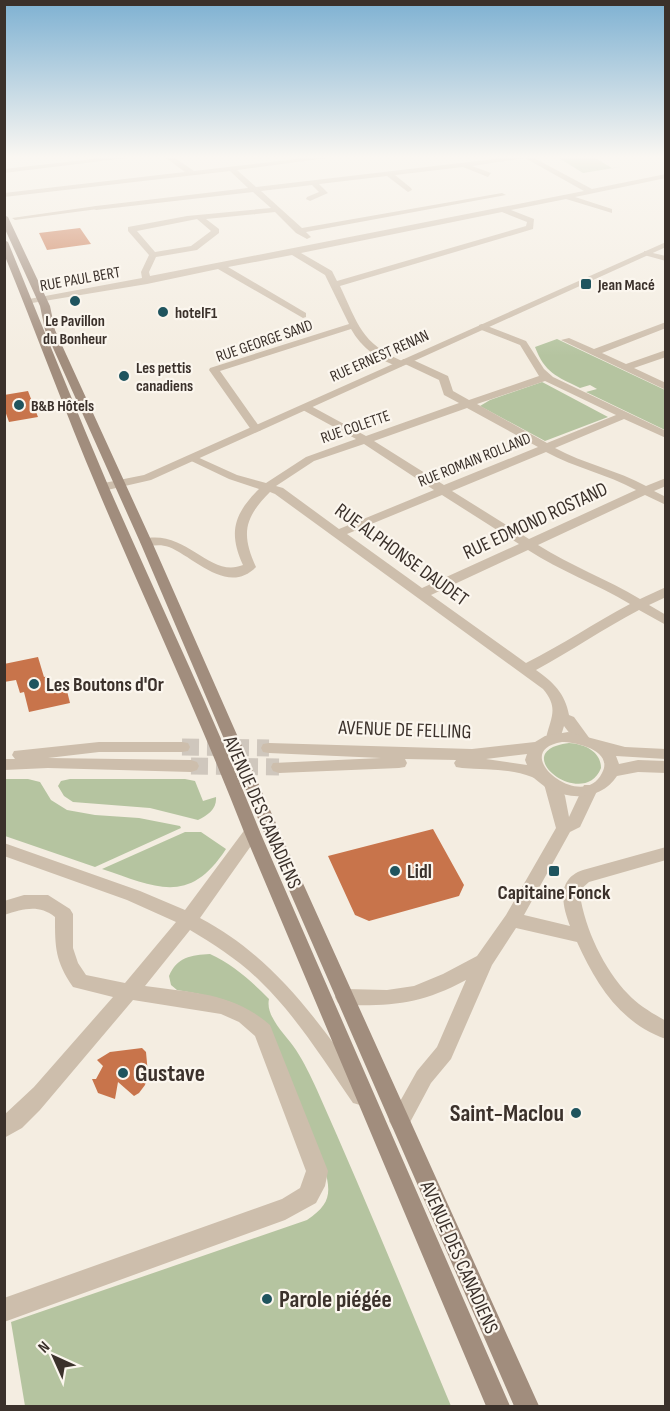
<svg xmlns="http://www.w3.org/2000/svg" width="670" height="1411" viewBox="0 0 670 1411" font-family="'Sofia Sans Condensed',sans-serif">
<rect width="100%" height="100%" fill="#f4ede1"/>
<path fill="#b5c4a0" d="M559,158H595L612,168L620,167L583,173Z
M557,339L665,390V430L586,392L597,389L590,385L580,388C556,376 545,373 535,347Z
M542,382L544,383L608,417L545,441L480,406L490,400Z
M569,743C584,744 601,751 601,768C584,812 504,751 569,743Z
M5,779H28L40,782L51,800L67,810L95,815L139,818L180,826L181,828L95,867L5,836Z
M70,779H185L195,781L203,801L216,797C217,809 208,815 198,820L150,808L73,802L64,796L58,786L61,781Z
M185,832H201L226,849C189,906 156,887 102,869Z
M210,954C234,965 251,981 269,999C265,1017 287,1036 296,1050C304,1062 311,1077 317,1090C364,1195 407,1301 451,1406H25L11,1322L307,1220C330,1204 332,1194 324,1167L270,1028C242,1000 215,997 177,990L171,985L169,976C177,957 191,955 210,954Z"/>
<path fill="#c8744b" d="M80,228L91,244L47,250L39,233Z
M28,391L38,417L9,422L4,408V395Z
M38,657L44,677L48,676L52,690L66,687L70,703L29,712L24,692L20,693L16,680L4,682V664Z
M433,829L464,885L459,896L369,921L355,915L328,856Z
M142,1048L146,1052L148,1074L145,1085L139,1093L134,1096L118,1082L115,1099L98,1093L92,1079H96L103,1066L97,1060L110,1052Z"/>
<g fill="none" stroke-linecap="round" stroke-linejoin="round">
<path stroke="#cfc7bd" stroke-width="17" stroke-dasharray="17 8" stroke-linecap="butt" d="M182,747L269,748
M191,766L279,767"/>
<path fill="#cdbeac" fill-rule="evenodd" d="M96,206L98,207V209L15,220L12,218Z"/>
<path fill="#cdbeac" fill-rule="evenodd" d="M102,158H126L4,173V169Z
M166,158H175L194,171L304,158H327L237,170L256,187L503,158H525L472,166L491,173L488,177L463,167L395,175L411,188L412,190L408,192L387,176L319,184L328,193L310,201L306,199L307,197L319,192L312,185L261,191L302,228L502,193L506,195L306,232L311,237L307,239L296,233L275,212L206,219L219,229V233L197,250L156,257L149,272L150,276L584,191L525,158H534L592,189L666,174V178L575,197L612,209V213L566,199L511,210L534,219L533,229L340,286C358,324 361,343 402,361L403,359H411L448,376L453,391L469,400L539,376L520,345L479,329V325L482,324L526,341L544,369L553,377L666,431V438L624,419L555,448C584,464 617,470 646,486L666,478V486L654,491L666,497V505L645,495L538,545C571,566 607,579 640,599L666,587V597L649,605L666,615V625L639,610C603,629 571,651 536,670C553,682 565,693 569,715L574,717L590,739L587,743H577L564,726L559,742H549L546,738C551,717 559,708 543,689L275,494L270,492C244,518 241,534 256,567C228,596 194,557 169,547C159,543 151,547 142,545L140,542L142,539C187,528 209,579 243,565C228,532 234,514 259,489L229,479L185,458L191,455L195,456L237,475L266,483L306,457L356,439L301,409V405H309L366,436L459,403L444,395L439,380L405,364L400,367C380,361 361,348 351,329L220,371L261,429L260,431H252L209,370L210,368L349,324L325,275L292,255L228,267L306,313V317L303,318L218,269L147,284L26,304V300L29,299L142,278L141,272L149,255L128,231V227L187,216L271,208L253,192L96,210L92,208L96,206L248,188L230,171L4,197V193L185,172ZM502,212L527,222L526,226L337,281L332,271L301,253ZM197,219L211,231L191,246L155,252L137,231ZM545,381L616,415L547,443L477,404ZM467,408L538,447L444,485L374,441ZM364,444L434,490L339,529L283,488L276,486L314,461ZM546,452C575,468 607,474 636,490L529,539L452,491ZM442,495L519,544L422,588L347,534ZM528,550C560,571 597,584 630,604C594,623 562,645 526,663L431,595Z
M644,251L666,256V261L644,255Z
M666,322V328L602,353L626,364L666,350V357L634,368L666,383V390L561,340L569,338L594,349Z
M552,778L558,780L565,796L569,817L584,785H596L598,789L580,827L570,832L524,915L570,926C562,905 556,879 583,870L666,847V860L589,882L581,889L580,895C585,929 604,969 628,994C638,1005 652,1013 666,1021V1039C620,1023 596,984 577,942L516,928L492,965L451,1059L431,1083L407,1128L400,1131L393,1128L389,1121L393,1114L417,1071L437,1047L466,980C421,1004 395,1006 345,1005L338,1003L335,997L338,991L345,989L387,990L414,986L443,974L477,956L506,915L556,828L544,784L546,780Z
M252,826L258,828L260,832L258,836L200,918C277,959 317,1021 367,1089L370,1096L367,1103L360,1105L353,1103C324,1061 297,1017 261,982C240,961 215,945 190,930L145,986C193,993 232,992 270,1025L328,1171L325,1186L316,1203L285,1220L4,1322V1298L282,1199L300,1188L306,1171L255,1036L239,1022L221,1014L133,1000L40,1110L22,1128L4,1138V1115L34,1087L113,997L73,987C55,961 55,947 55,917C38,904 24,909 4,915V901L24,895H48L70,909L73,914V948L78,963L86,975L125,983L176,922L127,900L4,856V843L140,891L185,910L246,828Z"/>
<path fill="#cdbeac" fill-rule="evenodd" d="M666,242V247L151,480L103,491L97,487L99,484L144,475Z
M568,732L625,747L666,749V759L616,756L619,764L638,760L666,761V773L638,772L617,776C603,798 574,801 551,790C543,787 538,780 532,777C510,768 485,770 462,768L456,767L454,763L456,760L405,759L407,763L405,767L399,768L279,773L273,771L271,767L273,763L381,758L269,753L263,752L261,748L263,744L269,743L472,749L535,742L545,736ZM562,742C577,742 614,751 602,773C582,814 506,751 562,742ZM527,754L525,760L527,765L486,759Z
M99,742H182L188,743L190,747L188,751L182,752H99L48,758L191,760L197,762L199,766L197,770L191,772L48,768L4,770V759H15L12,755L14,751Z"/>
<path fill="#a18d7d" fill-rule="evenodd" d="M4,215L8,217L50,306L55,330L152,542L278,828L539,1406H514L262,828L140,542L45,330L40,306L4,227Z
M4,240L8,242C42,325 75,408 110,490C160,604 214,717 260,832L510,1406H486L244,832C199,716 146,604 98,490C65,412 36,332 4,254Z"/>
</g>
<linearGradient id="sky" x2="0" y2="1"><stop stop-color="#7eb1d2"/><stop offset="0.44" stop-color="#faf7f2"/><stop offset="1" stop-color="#faf7f2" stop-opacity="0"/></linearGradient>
<rect width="670" height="356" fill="url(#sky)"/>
<g fill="#1f545e" stroke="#fbf6ee" stroke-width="2">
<rect x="580" y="278" width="12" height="12" rx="3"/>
<circle cx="75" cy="301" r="6"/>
<circle cx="163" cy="312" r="6"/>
<circle cx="124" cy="376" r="6"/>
<circle cx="19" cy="405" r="6"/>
<circle cx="34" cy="684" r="6"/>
<circle cx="395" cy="871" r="6"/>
<rect x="548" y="865" width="12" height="12" rx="3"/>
<circle cx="123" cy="1073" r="6"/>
<circle cx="576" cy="1113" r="6"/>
<circle cx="267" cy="1299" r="6"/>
</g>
<g text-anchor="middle" stroke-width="4.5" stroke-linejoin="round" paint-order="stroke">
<g font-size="16" fill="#3b312b" stroke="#fbf6ee">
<text transform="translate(80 278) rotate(-10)" y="6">RUE PAUL BERT</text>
<text transform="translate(264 340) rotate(-19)" y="6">RUE GEORGE SAND</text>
<text transform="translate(379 355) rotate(-24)" y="6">RUE ERNEST RENAN</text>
<text transform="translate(355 426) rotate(-19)" y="6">RUE COLETTE</text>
<text transform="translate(474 459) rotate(-22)" y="6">RUE ROMAIN ROLLAND</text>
</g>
<g font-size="16" font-weight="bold" fill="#3b312b" stroke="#fbf6ee" text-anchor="start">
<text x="598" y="290">Jean Macé</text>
<text x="175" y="318">hotelF1</text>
<text x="75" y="326" text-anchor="middle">Le Pavillon<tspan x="75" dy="18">du Bonheur</tspan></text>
<text x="136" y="373">Les pettis<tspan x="136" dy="18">canadiens</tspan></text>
<text x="31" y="411">B&amp;B Hôtels</text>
</g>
<g font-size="20" fill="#3b312b" stroke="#fbf6ee">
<text transform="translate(535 520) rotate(-25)" y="7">RUE EDMOND ROSTAND</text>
<text transform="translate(402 554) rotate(36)" y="7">RUE ALPHONSE DAUDET</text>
<text transform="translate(405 729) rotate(2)" y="7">AVENUE DE FELLING</text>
<text transform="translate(263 812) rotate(66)" y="7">AVENUE DES CANADIENS</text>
<text transform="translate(460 1257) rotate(66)" y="7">AVENUE DES CANADIENS</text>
</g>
<g font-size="20" font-weight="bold" fill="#3b312b" stroke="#fbf6ee" text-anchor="start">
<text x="46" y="691">Les Boutons d'Or</text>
<text x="407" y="878">Lidl</text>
<text x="554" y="899" text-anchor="middle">Capitaine Fonck</text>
</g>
<g font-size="24" font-weight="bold" fill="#3b312b" stroke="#fbf6ee" text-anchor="start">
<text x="135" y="1081">Gustave</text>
<text x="564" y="1121" text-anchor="end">Saint-Maclou</text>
<text x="279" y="1307">Parole piégée</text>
</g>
</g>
<rect width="670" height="1411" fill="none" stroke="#3b312b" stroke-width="12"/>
<g transform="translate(54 1357) rotate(315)" stroke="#fbf6ee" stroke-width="4.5" paint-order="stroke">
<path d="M0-4.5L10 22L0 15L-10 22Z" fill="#3b312b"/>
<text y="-9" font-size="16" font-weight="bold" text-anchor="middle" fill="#3b312b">N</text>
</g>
</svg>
